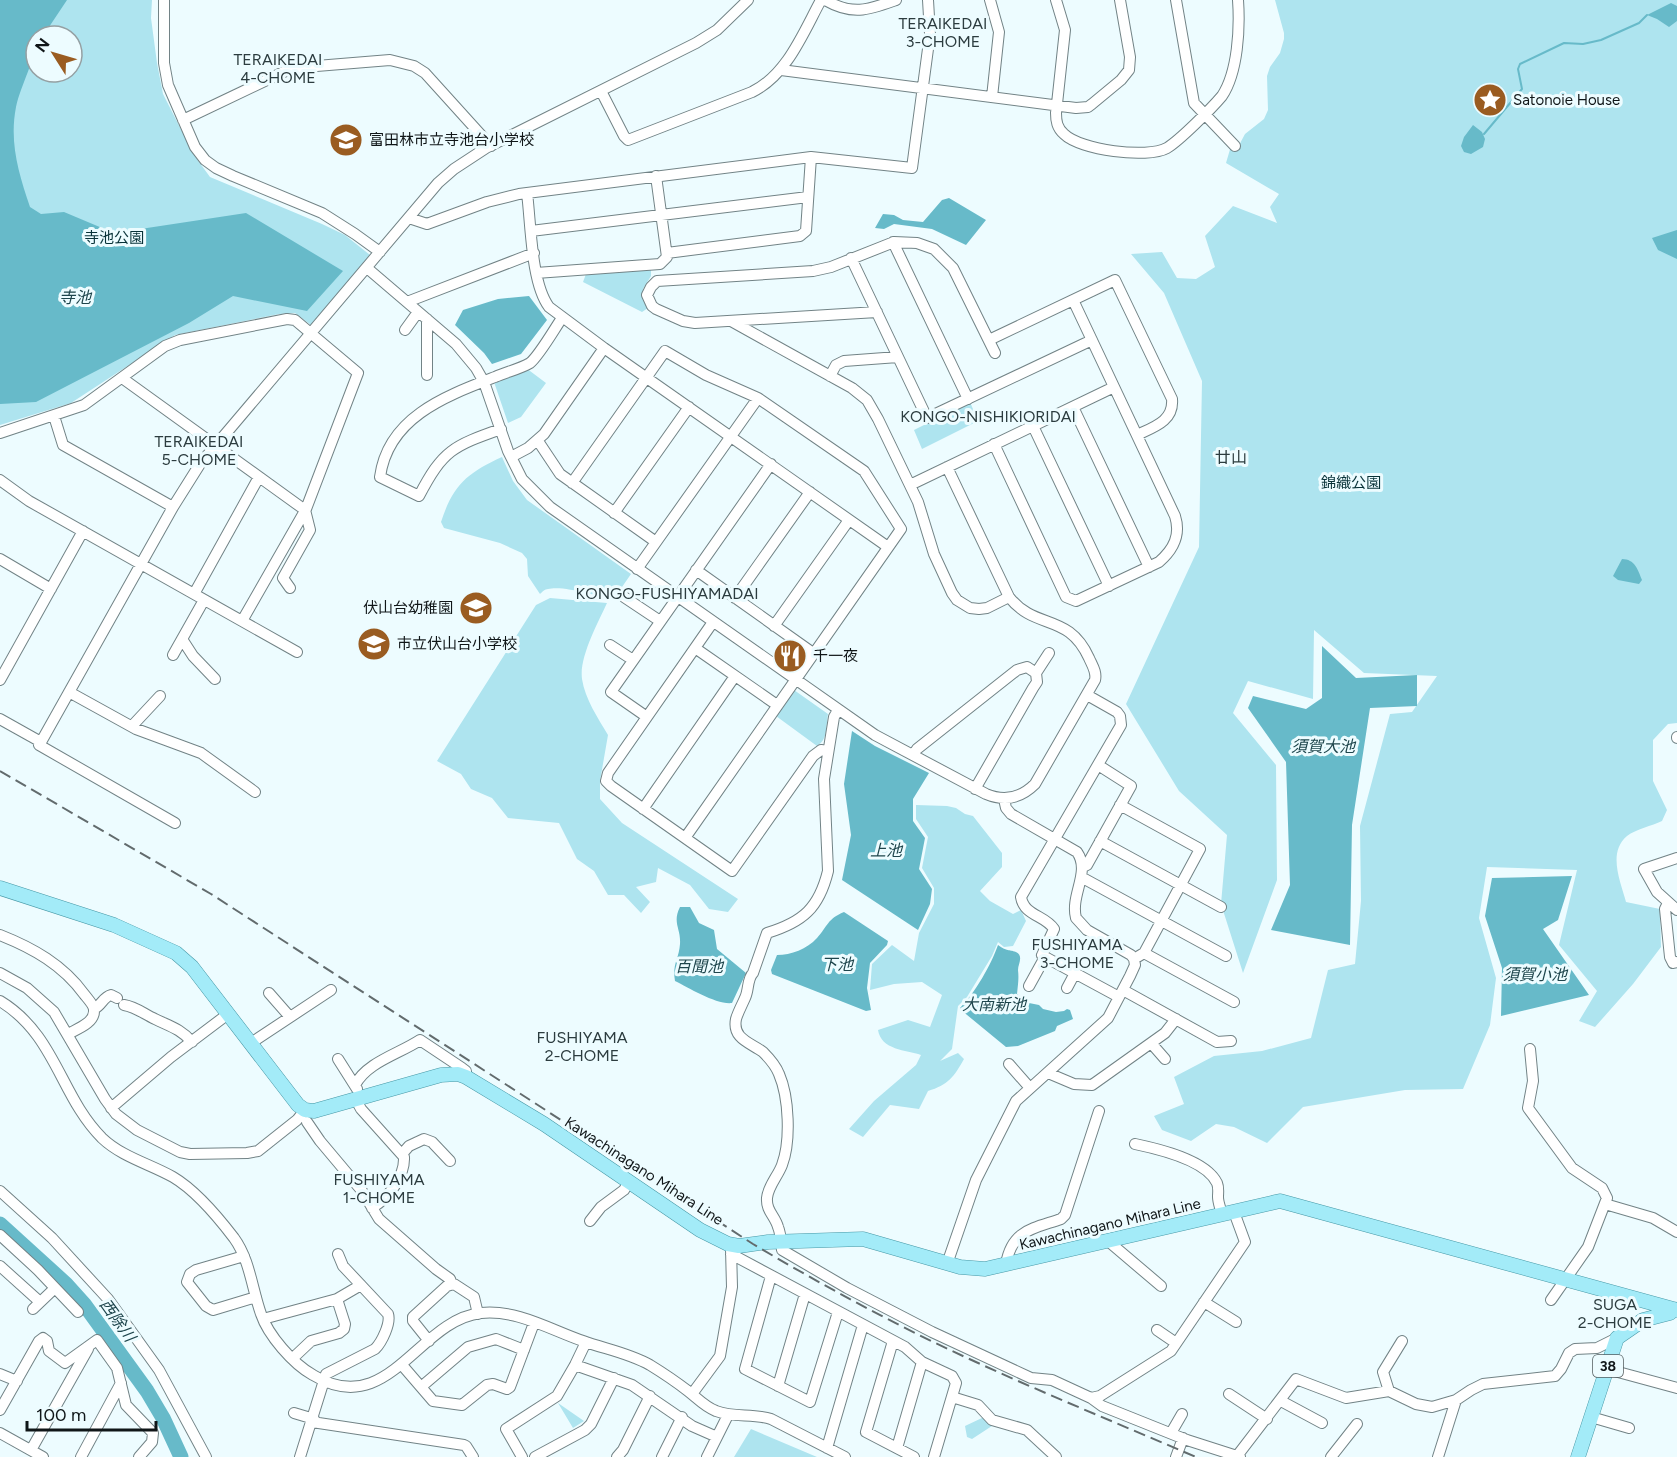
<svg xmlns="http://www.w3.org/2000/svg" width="1677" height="1457" viewBox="0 0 1677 1457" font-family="Figtree,'Noto Sans JP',sans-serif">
<rect width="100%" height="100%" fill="#edfcff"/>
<path fill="#aee4ef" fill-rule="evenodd" d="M0,0H152L151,18L157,63L163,94L194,155L210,177L322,224L345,235L370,255L311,325L295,313L279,314L175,335L71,403L0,425ZM36,36H72V72H36Z
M1275,0H1677V723L1668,724L1653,740V781L1667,810L1662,821C1652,826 1636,829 1627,836C1607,853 1621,882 1626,902L1660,909L1661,947L1633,984L1595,1027L1579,1021L1597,991L1559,945L1577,870L1487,867L1479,918L1496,978L1490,1025L1463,1089L1405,1090L1303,1107L1267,1143L1234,1127L1216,1124L1191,1141L1162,1130L1154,1116L1184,1104L1174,1077L1214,1056L1262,1051L1311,1038L1328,970L1355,964L1361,901L1360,826L1390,714L1412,712L1437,676L1364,673L1314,630L1313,699L1248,681L1233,713L1276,765L1277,880L1243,973L1221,904L1227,835L1179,791L1126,704L1199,547L1202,381L1164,293L1131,254L1162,252L1177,278L1196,279L1215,267L1205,236L1233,206L1277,223L1270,207L1279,194L1226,163L1231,146L1237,149L1245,134L1264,119L1268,110L1267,76L1270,67L1280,53L1284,39V33Z
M651,268V276L643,289L648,308L642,312L583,282L586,274Z
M526,368L546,383L521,417L508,423L494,382Z
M970,402L978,421L922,449L914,430Z
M502,457L513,481L527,500L631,574L613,600C598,596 563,585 548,589C545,589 542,592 540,594L528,576L527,559L522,553L500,543L444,528L441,522C453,485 467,473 502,457Z
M550,598L607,603C598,623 579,657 582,679C585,699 598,718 608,735L600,781V799L622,823L738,899L728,912L709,909L690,885L658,868L656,882L636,887L650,902L641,913L624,895H608L594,871L577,859L559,823L508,818L492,798L471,789L461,774L437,761L536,605Z
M794,690L828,714C826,725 828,740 817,746L776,716Z
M916,805L947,806L956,808L965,814L973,816L1002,853V867L980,891L990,901L1013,914L1021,910L1026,921L1013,946L1004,947L998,942L992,956L967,997L958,1006L952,1049L940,1061L958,1053L964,1059C954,1077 948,1085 928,1091L919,1109L890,1105L863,1137L849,1129L874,1101L916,1065L921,1055C906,1050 881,1050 878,1030L908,1020L930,1027L942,995L922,982L894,984L870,990L872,964L892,945L914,961L919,933L934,904V888L922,868L928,837L916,819Z
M558,1403L584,1421L573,1428Z
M984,1417L995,1424L972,1439L967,1437L965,1426Z
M751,1429L817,1457H734Z"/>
<path fill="#67bac9" d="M0,0H67L43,36H36C36,60 21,84 16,107C9,143 19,174 30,207L41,214L64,212L114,233L246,213L343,271L307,311L233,296L189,323L36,402L0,404Z
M1671,3L1677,6V21L1669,27L1657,19L1647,15Z
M1473,125L1482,132L1485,139L1483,147L1471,154L1464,152L1461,146L1464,137Z
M949,198L986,220L966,245L932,229L894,224L884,229L875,228L883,214L894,215L903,220L923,222L942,200Z
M1677,230V259L1658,250L1652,238Z
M529,296L547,320L521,354L492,364L484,353L455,325L463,310L498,299Z
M1622,559C1635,559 1638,570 1642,580L1639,584L1618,580L1613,576Z
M1322,646L1356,678L1417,675V706L1370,708L1352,825L1350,945L1271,930L1290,885L1286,762L1248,708L1253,696L1306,709L1322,698Z
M852,731L875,746L929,773L913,799V821L925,838L919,869L932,889L930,904L918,930L842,880L851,835L844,784Z
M1572,876L1558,920L1543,929L1589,995L1501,1016L1502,968L1485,916L1492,878Z
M680,907H690L699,923L714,930L717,949L746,973L732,1003C717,1005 689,988 675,981C672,964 679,959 680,944C681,928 672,923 680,907Z
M844,912L888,941L887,945L870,963L867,988L871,1010L866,1011L772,974L771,970L777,955C791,955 807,949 817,938C828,926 827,919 844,912Z
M998,945C1008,952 1008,949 1016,952C1024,956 1018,964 1018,970C1019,979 1018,984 1017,994L1029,1003L1039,1005L1043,1009L1056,1012L1064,1011L1067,1009L1070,1010L1073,1019L1057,1026L1055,1031L1018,1046L1006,1047L961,1010L960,1008C975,993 991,965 998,945Z"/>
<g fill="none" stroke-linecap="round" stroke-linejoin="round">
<path stroke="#67bac9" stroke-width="2" d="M1484,134L1522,89L1518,69L1520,64L1564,43L1583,44L1601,40L1639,23L1647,15"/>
<path stroke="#67bac9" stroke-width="15" d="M0,1224L66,1284L84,1304L147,1391L163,1418L181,1457"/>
<defs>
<path id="minor" d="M164,0V63L168,85L195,147L205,160L216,168L233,176L322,213L355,234L380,252
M825,0C853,16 868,10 896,0
M990,0L999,32L992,97
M1056,0L1065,30L1056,113C1056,121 1057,128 1064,134C1080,150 1147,159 1167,148C1180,140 1211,109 1222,96C1238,72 1240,28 1238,0
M1176,0L1194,103L1235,146
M781,70L1076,108L1088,107L1092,104L1121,80L1129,70L1130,57L1120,0
M601,91L624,136L628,140L752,92C787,75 803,33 821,0
M183,120L292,68L390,60L414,66L425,73L491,146
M527,193C531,224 531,283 549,307L604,348L888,547
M409,218L427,224L487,202L519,194L811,157L912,168L930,34L928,0
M531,231L808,197
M893,242L968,399
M667,253L800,236L806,231L811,157
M851,258L927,418L1092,340
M367,268L456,344L476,368L484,382L508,451L522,479L550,507L875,735L986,794C1005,802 1021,798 1035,784L1095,680C1097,672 1092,665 1089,658C1068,612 1036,631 1009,597L947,467
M536,273L660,264L667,257L656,176
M407,302L534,253
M877,312L695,323L683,321L656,309L652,306L647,295L651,287L657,281L813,271L831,267L894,242L917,243L934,249L953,268L995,353
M427,319V375
M731,321L852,388L867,400L878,419L918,502L934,554L952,593L957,600L970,608L979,609L987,608L1009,597
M405,330L418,312
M989,340L1115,280L1172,399C1174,421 1154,427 1137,435
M830,376L836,365L844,361L898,357
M122,378L305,510L310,530L283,578L290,588
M1073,407L1149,567
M54,416L63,445L173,507
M1033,426L1109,586
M501,429C453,446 443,450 419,496L380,477C388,417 446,396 495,377C506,372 520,369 530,363C539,356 555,328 562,318
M0,433L84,405L165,346L180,340L287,319L295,320L358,373L306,509L242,621
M538,441L560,474L656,542
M994,444L1066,597L1076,601L1159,562C1174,549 1181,535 1175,516L1073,300
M511,457L528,448L544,434L604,348
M0,480L29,501L297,652
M572,483L665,351L706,375L758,398L864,471L901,529L685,838
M910,485L1114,387
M614,513L689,407
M0,559L51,589
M637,569L758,398
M696,570L813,653
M194,594L259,477
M624,597L660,621
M735,598L810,492
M713,622L608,773L606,781L611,786L732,871L813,756L821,750L828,751
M774,626L849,520
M182,639L193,656L215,679
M610,645L633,660
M695,648L777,705
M173,655L204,600
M0,680L83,531
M69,692L136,729L201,753L255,792
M838,710L834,717L824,779L828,871C819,908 803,922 767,933L753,973C747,979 749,990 745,998C742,1005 738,1012 736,1019C732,1039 751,1043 763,1052C769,1058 776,1066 779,1074C789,1097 791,1141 782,1165C778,1176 768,1186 767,1198C766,1211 775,1216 778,1227C781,1234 781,1243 782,1250L847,1288L932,1332L1031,1378L1052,1380L1091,1398L1102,1406L1187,1440L1240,1457
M647,717L611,692L771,464
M0,719L41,742L39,745L175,823
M132,726L160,696
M1677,738V737
M41,742L173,507L200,464L438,183L454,169L486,148L696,43L717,30L748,0
M913,755L917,749L1017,670L1027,667L1036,673
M975,789L1033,688L1037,682L1036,673L1049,653
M1004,799L1006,808L1011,814L1077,852C1091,872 1070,895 1076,918L1087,930L1131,955L1134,959
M1120,805L1200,849L1144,953L1134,959
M643,809L735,676
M1100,841L1221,907
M1677,858L1644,869L1657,892L1677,910
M1083,867L1087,865L1131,786L1098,765
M1081,877L1226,956
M1668,903L1665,909L1670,957L1673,963L1677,962
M0,935C33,948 63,965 84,994C87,998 94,1005 94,1010C95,1023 77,1029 68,1034
M1144,953L1234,1002
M1045,957L1119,997
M0,973L27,988L54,1012L105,1099L116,1114L137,1130L180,1152L190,1154L247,1153L258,1151L297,1120L305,1110
M1029,986L1045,957L1042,955L1054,929C1045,915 1024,916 1021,897L1121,725L1120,716L1117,712L1087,695
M1067,988L1075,973
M1123,990L1217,1042L1231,1041
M269,993L290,1017
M0,1001C56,1035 60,1096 102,1138C122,1157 150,1164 173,1177C195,1190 218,1217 234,1238C250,1260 252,1289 261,1314C268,1335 293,1364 313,1375C388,1421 418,1320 481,1313C516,1309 551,1330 583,1341C605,1349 629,1353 650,1365C663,1373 675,1381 688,1391C697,1398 705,1407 716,1411C734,1418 753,1413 771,1419L845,1457
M124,1005C136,1007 144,1014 155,1019C169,1026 181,1029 192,1042
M94,1009C102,1005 103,997 111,995L117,998
M251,1043L331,990
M1151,1043L1165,1059
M1530,1049L1533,1081L1528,1108L1572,1168L1602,1188L1607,1198L1588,1247L1551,1300
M338,1059L357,1089
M1009,1064L1030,1088
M1048,1073L1074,1084L1092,1085L1165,1033L1176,1019
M355,1085C367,1062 399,1054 420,1040L462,1068L466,1071V1077
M355,1098L361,1109L404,1157C405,1177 388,1198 372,1208
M111,1108L171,1057L228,1014
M307,1122L320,1141L362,1191L379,1219L436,1269L450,1279L452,1284
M1135,1144C1159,1149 1206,1160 1217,1183C1219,1188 1218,1192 1218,1197C1218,1203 1221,1209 1222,1215
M402,1154L409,1146L424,1139L432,1142L450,1161
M0,1191L52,1238L108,1299L159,1370L206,1457
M1605,1204L1653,1218L1677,1232
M590,1221L601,1207L624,1190L629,1182
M0,1235L38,1270L78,1312
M1108,1241L1161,1286
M731,1254L905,1347L922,1362L952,1376L956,1383L934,1457
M244,1256L196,1270L190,1274L187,1282L206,1306L213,1310L256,1297
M947,1264L976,1180L1016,1101L1108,1018L1130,976L1135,965L1134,959
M1006,1264C1012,1230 1032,1229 1061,1219L1065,1215L1099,1111
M0,1266L40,1302
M771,1276L745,1369L810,1402L838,1312
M1204,1302L1236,1322
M33,1309L55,1288
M263,1319L337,1299L361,1285
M1157,1330L1176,1343
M429,1341L413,1321V1317L447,1286L454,1284L474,1297L478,1314
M893,1341L866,1432L914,1457
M293,1358L311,1341L339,1333L344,1329L345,1324L337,1299
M402,1365L433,1401L462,1405L487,1385L493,1384L507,1389L510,1387L534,1323
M575,1365L632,1385L692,1426L717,1437
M1607,1369L1677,1388
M0,1374L17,1381
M778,1386L805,1294
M421,1387L468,1347L496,1339L524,1350
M1389,1391L1383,1372L1402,1341
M692,1394L720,1356L732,1287L731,1249
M1229,1394L1267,1419
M952,1397L978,1405L992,1420L1027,1430L1056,1457
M1091,1398L1100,1396L1171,1351L1245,1242L1234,1212
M1281,1401L1322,1423
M0,1410L39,1341L43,1338L47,1341L49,1351L65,1363L97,1340L117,1368L126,1405L153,1433L152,1442L139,1457
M294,1413L314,1419
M1591,1417L1629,1428
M312,1422L464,1445L466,1446L473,1457
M0,1433L43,1457
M1171,1433L1182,1414
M827,1448L863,1325
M897,1448L922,1362
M31,1450L88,1349
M1237,1456L1296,1379L1346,1398L1389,1391L1416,1404L1432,1407L1456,1400L1471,1390L1483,1384L1555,1376L1561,1369L1569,1353L1575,1349L1597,1348L1617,1338
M81,1457L121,1383
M300,1457L326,1374L375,1349C382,1342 391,1323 388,1314L343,1266L338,1254
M522,1457L506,1429L557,1396L575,1365L586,1342
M535,1457L585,1430L591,1424L614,1378
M617,1457L623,1450L650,1396
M662,1457L682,1417
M707,1457L728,1415
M1176,1457L1183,1438
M1331,1457L1357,1424
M1438,1457L1456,1400"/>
<path id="major" d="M0,888L114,925L176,953L192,967L298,1105L305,1110L314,1111L441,1075L458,1074L466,1077L544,1124L700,1230L728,1244L739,1246L768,1242L863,1239L960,1267L985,1269L1280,1201L1677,1310
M1578,1457L1617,1338L1643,1320L1670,1313L1674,1309"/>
</defs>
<use href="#minor" stroke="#728386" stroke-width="12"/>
<use href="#major" stroke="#4798a6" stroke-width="15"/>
<use href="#minor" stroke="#fff" stroke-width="10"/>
<use href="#major" stroke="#a3ebf8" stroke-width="14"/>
<path stroke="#626b6d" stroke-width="2" stroke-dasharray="12 6" stroke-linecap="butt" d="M0,771L211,894L753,1244C807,1276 861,1306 917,1334C1008,1379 1103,1417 1196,1457"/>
</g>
<defs>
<symbol id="sight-disc" viewBox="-11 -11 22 22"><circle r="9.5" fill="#9a5c21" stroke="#edfcff"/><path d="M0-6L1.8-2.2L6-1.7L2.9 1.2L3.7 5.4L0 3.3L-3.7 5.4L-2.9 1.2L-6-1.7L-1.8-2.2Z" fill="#fff"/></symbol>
<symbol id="school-disc" viewBox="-11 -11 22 22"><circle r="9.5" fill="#9a5c21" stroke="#edfcff"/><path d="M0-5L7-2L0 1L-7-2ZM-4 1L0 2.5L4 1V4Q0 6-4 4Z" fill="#fff"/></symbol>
<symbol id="restaurant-disc" viewBox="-11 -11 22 22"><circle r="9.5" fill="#9a5c21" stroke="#edfcff"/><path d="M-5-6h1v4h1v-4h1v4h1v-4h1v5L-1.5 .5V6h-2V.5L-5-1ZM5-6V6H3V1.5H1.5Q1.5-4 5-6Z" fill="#fff"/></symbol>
</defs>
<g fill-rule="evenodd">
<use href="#sight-disc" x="1471" y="81" width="38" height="38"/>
<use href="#school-disc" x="327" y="121" width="38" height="38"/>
<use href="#school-disc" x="457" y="589" width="38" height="38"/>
<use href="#school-disc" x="355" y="625" width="38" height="38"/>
<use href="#restaurant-disc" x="771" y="637" width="38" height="38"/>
</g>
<g text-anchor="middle" stroke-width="6" stroke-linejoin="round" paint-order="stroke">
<rect fill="#edfcff" stroke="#525b5d" stroke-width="1.5" x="1593" y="1355" width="30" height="22" rx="4.5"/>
<g font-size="14" font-weight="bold" fill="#101618">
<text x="1608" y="1371">38</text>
</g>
<g font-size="15" fill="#101618" stroke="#edfcff" text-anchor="start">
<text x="1513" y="105">Satonoie House</text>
<text x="369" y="145">富田林市立寺池台小学校</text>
<text x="453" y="613" text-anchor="end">伏山台幼稚園</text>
<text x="397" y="649">市立伏山台小学校</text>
<text x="813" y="661">千一夜</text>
</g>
<g font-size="15" fill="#083238" stroke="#edfcff">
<text x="114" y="243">寺池公園</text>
<text x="1351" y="488">錦織公園</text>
</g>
<g font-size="15" fill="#101618" stroke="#edfcff">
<text transform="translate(644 1171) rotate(33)" y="5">Kawachinagano Mihara Line</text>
<text transform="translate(1110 1224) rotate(-13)" y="5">Kawachinagano Mihara Line</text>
</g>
<g font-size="16" fill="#2c3c3f" stroke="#edfcff">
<text x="943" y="29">TERAIKEDAI<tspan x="943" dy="18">3-CHOME</tspan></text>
<text x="278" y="65">TERAIKEDAI<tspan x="278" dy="18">4-CHOME</tspan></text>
<text x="988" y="422">KONGO-NISHIKIORIDAI</text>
<text x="199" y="447">TERAIKEDAI<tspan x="199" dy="18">5-CHOME</tspan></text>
<text x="1231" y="463">廿山</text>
<text x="667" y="599">KONGO-FUSHIYAMADAI</text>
<text x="1077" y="950">FUSHIYAMA<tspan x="1077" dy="18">3-CHOME</tspan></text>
<text x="582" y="1043">FUSHIYAMA<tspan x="582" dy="18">2-CHOME</tspan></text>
<text x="379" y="1185">FUSHIYAMA<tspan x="379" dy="18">1-CHOME</tspan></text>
<text x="1615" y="1310">SUGA<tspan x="1615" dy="18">2-CHOME</tspan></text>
</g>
<g font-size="16" font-style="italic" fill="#1e454c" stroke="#edfcff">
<text x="75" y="303">寺池</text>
<text x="1323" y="752">須賀大池</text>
<text x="886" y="856">上池</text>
<text x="837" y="970">下池</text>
<text x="699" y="972">百聞池</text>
<text x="1535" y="980">須賀小池</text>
<text x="994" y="1010">大南新池</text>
<text transform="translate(118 1320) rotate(54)" y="6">西除川</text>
</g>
</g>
<g transform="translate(54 54) rotate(307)"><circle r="28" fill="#edfcff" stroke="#95a0a3" stroke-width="1.5"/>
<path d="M0-4.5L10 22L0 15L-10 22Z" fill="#9a5c21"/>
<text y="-9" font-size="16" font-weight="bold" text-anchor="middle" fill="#101618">N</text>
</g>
<path d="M27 1421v9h129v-9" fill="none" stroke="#101618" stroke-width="3"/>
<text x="36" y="1421" font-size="18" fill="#101618" stroke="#edfcff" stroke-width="4.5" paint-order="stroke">100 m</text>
</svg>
